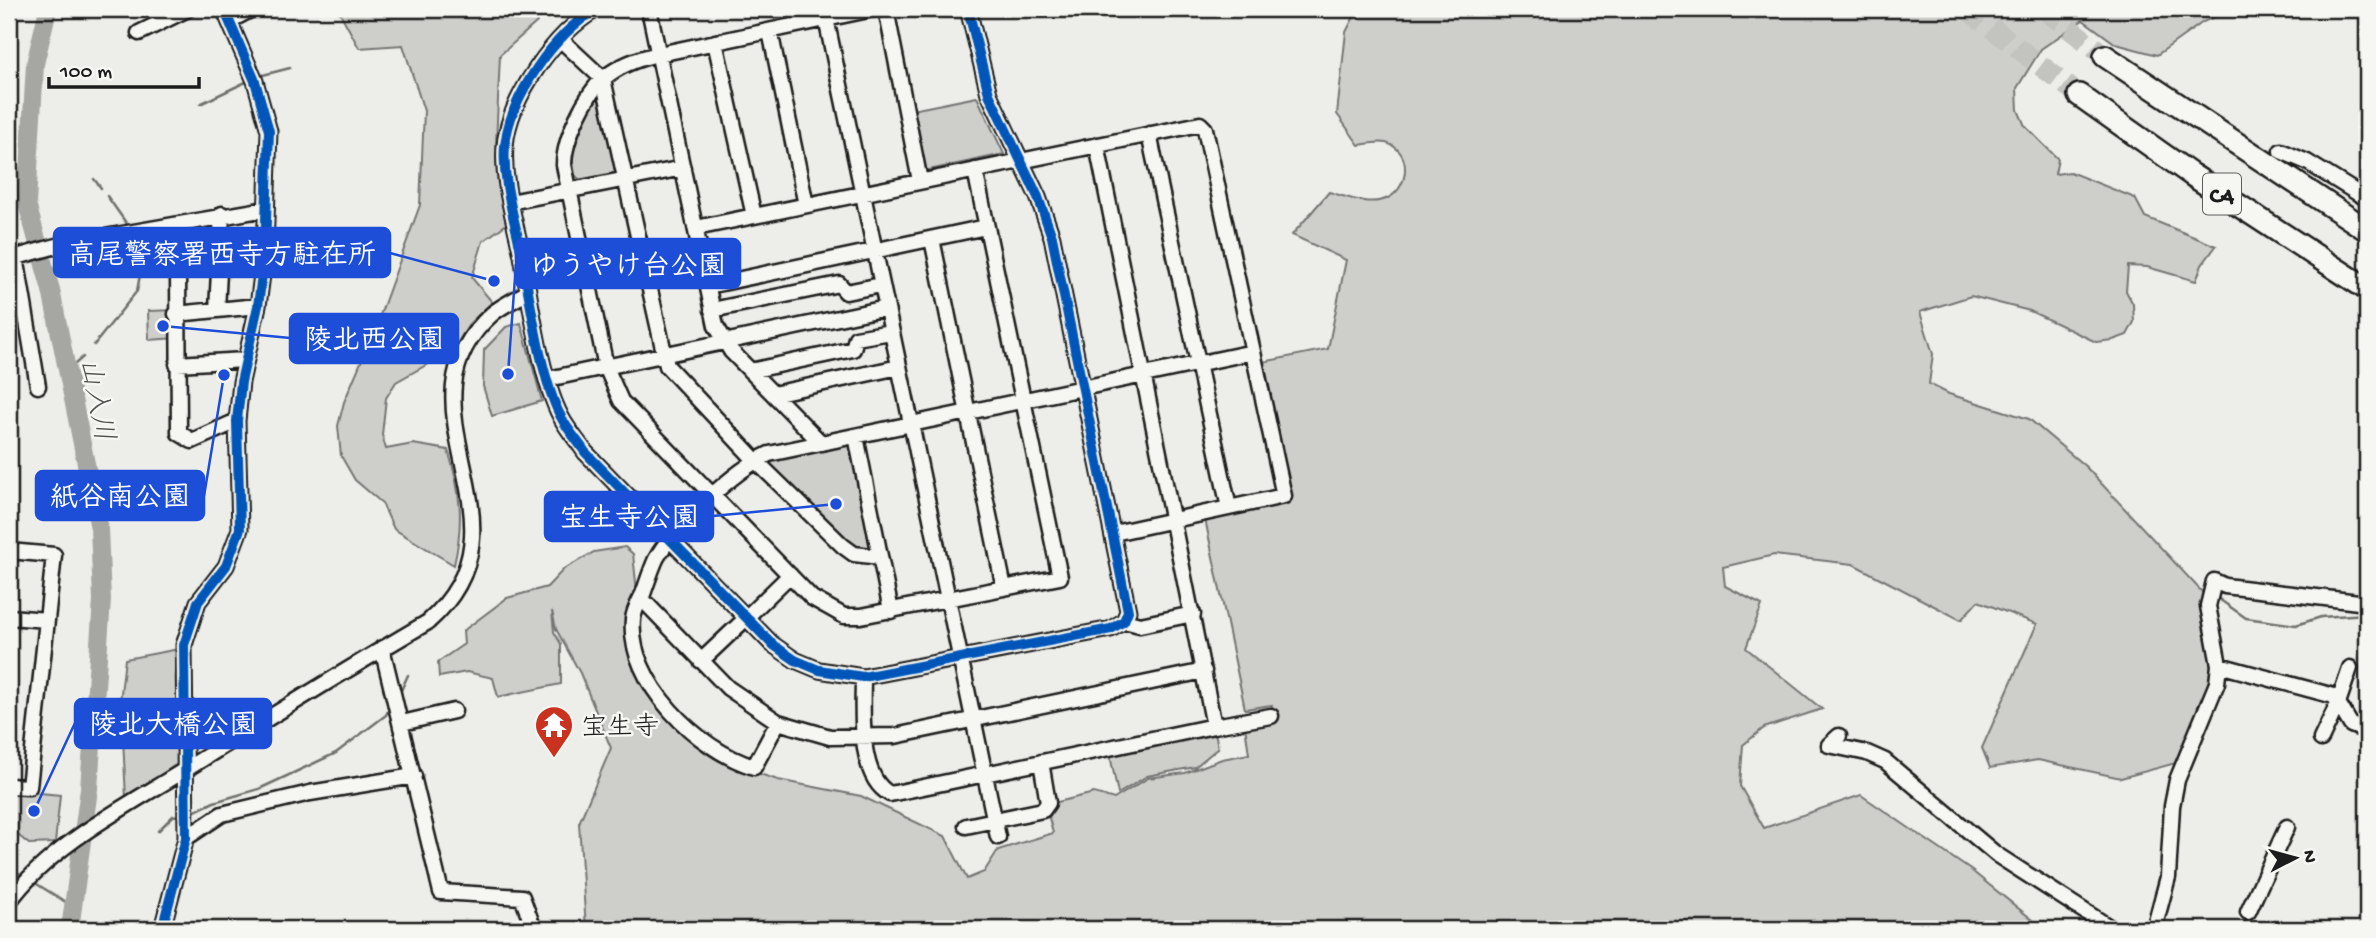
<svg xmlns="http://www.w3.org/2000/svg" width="2376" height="938" viewBox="0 0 2376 938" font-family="'Gochi Hand','Klee One',sans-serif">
<rect width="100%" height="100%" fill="#edede9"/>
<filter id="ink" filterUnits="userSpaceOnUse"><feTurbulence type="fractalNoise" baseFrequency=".0143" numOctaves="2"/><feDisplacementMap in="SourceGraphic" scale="14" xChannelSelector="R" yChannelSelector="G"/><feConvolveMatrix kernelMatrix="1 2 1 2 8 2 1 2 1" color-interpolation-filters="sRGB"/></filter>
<g filter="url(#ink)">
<path fill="#cececb" stroke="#757574" stroke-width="2" d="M338,9H535L537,22L500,55L496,144L508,223L483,241L472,278L492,302L470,323L453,350L396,382L386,398L382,435L386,449L413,444L448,450C461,492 464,522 454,565L394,529L382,503L355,480L341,456L338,426L344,402L375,329L420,205L424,111L403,45L359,48Z
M1358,9H2232L2203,22L2157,55L2116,44L2083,20L2041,49L2017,88L2018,110L2025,126L2058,159L2055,174L2070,172L2135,198L2145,217L2216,246L2202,265L2196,281L2147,267L2128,266L2126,291L2133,304L2134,322L2127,335L2113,340L2096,342L2030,311L1971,296L1920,312L1933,354L1929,384L1949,394L2029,419L2086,467L2204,594L2215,633L2207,695L2176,763L2121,778L2038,760L1990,768L1982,748L2037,624L1978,601L1961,620L1853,564L1774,555L1723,567L1725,586L1762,605L1746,648L1822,709L1764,728L1743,745L1740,786L1764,828L1861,795L1972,871L2044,929H586L579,823L611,748L580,673L556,629L552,611L554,632L561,644V684L498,697L493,678L467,672L439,677L438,662L464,644L463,631L507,598L547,587L564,569L594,552L625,547L633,554L637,592L627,621L648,690L732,765L778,780L861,796L945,836L967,879L984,872L998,850L1053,833L1049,818L1057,802L1094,793L1114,799L1148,778L1185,773L1222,759L1249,754L1245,726L1271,721L1272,705L1245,709L1205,519L1291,500L1263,362L1328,349L1346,260L1292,235L1329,192C1347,197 1370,207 1388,198C1410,187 1412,150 1386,143C1378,141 1366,144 1359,145L1337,114L1346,32Z
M597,97L604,100L617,169L614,175L581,181L575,175C568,134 576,131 597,97Z
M977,97L1004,154L924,171L912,110Z
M177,310V338L149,340L148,311Z
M521,323L542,401L492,416L483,386L484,350L506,327Z
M844,444L853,450L873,549L855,548L770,466L772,461Z
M179,649L183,760L126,798L123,739L116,736L125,659Z
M1215,731L1218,748L1195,767L1147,776L1118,794L1110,755Z
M9,790L60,795L55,843L29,844L9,828Z"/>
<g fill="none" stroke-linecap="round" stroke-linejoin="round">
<path stroke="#6f6f6d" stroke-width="2.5" d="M259,76L290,68
M200,104L250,80
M94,179L101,188
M107,196L129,227
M94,345L137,291L140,275L132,238
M67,371L83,357
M2216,597L2246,618L2296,625L2321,617L2367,614
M398,697L408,675
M193,812L214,802L259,789L336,753L386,715L390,707
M158,831L173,816L181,815
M9,867L24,876
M32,881L72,906"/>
<path stroke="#a6a6a3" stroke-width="18" d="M48,9L35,64L27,204L51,290L99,528L102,600L89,789L70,929
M9,162L16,186L26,201"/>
<path stroke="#c3c3c0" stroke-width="21" stroke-dasharray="21 10" stroke-linecap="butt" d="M1967,9L2079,95
M2044,9L2105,56"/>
<defs>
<path id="minor" d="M597,9C555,32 509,98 505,146C502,183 515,220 522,256C530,300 541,380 561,417C567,429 577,440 585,452L772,644L795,660L819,670L863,677L1111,629L1124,621L1128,611L1052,237L1038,197L989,94L968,9
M649,9L716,326L731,351L821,443
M824,9L998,837
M873,9L659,54C639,58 620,65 604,78C585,95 564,139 564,165L606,367L621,401L812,598L844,616H861L1060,577L975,170
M886,9L920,181
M231,20L252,9
M770,31L806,205
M139,33L188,9
M560,39L603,79L667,366L755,460L843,546L854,554L880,557
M715,42L754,216
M1149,134L1229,508
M2281,151L2307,162L2367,199
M510,202L683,168
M696,228L1200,124L1205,129L1284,496L1114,533
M932,239L1004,588
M16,257L38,386
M9,259L64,244L266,209
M219,262L178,270L179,433L192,441L237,421
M708,286L986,227
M217,310L222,214
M712,310L839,284L846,292L881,285
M176,314L258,306
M177,364L245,360
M750,371L853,349L856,338L891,332
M548,379L886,308
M773,394L899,367
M856,436L891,611
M9,551L54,555L29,787L9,786
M641,598L728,688L778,722
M752,612L790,575
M9,617L47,620
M1124,621L1140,625L1193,614
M382,648L441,892L522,897L534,929
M701,661L740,624
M2219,665L2334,696L2351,725L2367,731
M1204,671L895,736L830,737L778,722L754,767C698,750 627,682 633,619C634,610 639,602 643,594C647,583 651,570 656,559C674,526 735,470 769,454L1253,352
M863,677C863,710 857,777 890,794L1214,726L1097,145
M402,723L454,711
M1214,726L1271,716
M1839,736L1829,745L1867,753L1885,761L1997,855L2112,929
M2321,739L2338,703L2350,668
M966,826L1043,810L1048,803L1041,762
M186,838L222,814L310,793L414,776
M9,902C51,843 135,802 196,763C273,715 349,668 428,622C542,522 387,408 492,314C503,305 516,299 528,292
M2248,912L2287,827
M162,929L186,838L184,645L198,602L226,566L240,529L237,421L241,382L258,306L265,251L269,131L255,81L224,9
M2154,929L2168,877L2172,806L2177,780L2217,683L2219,665L2208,606L2214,581L2225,586L2367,603"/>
<path id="highway" d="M2105,56L2367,230
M2079,95L2192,175L2367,289"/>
</defs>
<use href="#minor" stroke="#1c1c1c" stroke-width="19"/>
<use href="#highway" stroke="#1c1c1c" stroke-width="26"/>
<use href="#minor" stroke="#f6f6f2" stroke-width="14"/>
<use href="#highway" stroke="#f6f6f2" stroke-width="21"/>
<defs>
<path id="cycleway" d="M597,9C555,32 509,98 505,146C502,183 515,220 522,256C530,300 541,380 561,417C567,429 577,440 585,452L772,644L795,660L819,670L863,677L1111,629L1124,621L1128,611L1052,237L1038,197L989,94L968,9
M162,929L186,838L184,645L198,602L226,566L240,529L237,421L241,382L258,306L265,251L269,131L255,81L224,9"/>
</defs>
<use href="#cycleway" stroke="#f6f6f2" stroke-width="15"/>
<use href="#cycleway" stroke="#0057b8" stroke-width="10"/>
</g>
</g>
<defs>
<symbol id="temple-pin" viewBox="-11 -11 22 30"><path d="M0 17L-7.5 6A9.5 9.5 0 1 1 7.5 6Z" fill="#c8321e" stroke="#f6f6f2"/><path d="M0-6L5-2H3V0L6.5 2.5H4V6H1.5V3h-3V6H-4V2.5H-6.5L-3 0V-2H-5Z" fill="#fff"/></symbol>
</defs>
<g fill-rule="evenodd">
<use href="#temple-pin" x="532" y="703" width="44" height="60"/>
</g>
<g text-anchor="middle" stroke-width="5" stroke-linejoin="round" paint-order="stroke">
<rect fill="#f6f6f2" stroke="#5d5d5c" stroke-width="2" x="2203" y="173.5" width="38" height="41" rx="5"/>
<g font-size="24" font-weight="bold" fill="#1c1c1c">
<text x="2222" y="202">C4</text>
</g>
<g font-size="26" fill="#1c1c1c" stroke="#f6f6f2" text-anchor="start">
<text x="581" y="734">宝生寺</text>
</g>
<g font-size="28" font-style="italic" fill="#535352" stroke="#f6f6f2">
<text transform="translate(99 399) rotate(79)" y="10">山入川</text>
</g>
</g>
<path fill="none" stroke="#1d4ed8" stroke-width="2.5" d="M494 281L390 253M508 374L516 264M163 326L290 338M224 375L204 496M836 504L713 516M34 811L75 723"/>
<g fill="#1d4ed8" stroke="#f6f6f2" stroke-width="2.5">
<circle cx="494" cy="281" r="7"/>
<circle cx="508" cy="374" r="7"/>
<circle cx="163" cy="326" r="7"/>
<circle cx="224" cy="375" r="7"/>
<circle cx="836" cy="504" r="7"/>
<circle cx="34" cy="811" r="7"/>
</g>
<g fill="#1d4ed8" stroke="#1d4ed8" stroke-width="2.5">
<rect x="54" y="228" width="336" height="49" rx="7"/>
<rect x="516" y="239" width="224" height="49" rx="7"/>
<rect x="290" y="314" width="168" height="49" rx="7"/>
<rect x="36" y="471" width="168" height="49" rx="7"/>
<rect x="545" y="492" width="168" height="49" rx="7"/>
<rect x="75" y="699" width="196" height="49" rx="7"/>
</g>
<g font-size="28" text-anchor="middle" font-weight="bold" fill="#fff">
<text x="222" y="263">高尾警察署西寺方駐在所</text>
<text x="628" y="274">ゆうやけ台公園</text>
<text x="374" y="348">陵北西公園</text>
<text x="120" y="505">紙谷南公園</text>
<text x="629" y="526">宝生寺公園</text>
<text x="173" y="733">陵北大橋公園</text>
</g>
<rect width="2376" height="938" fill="none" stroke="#f6f6f2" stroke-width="35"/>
<rect x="18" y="18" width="2341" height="903" fill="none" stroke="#1c1c1c" stroke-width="2.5" filter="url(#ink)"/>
<g transform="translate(2295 858) rotate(84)" stroke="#f6f6f2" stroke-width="5" paint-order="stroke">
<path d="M0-5L12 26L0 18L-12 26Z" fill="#1c1c1c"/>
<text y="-10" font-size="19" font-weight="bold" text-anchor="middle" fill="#1c1c1c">N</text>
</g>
<path d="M49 77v10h150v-10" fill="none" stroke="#1c1c1c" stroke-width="3.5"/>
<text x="60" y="77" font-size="21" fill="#1c1c1c" stroke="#f6f6f2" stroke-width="5" paint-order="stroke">100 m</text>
</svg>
